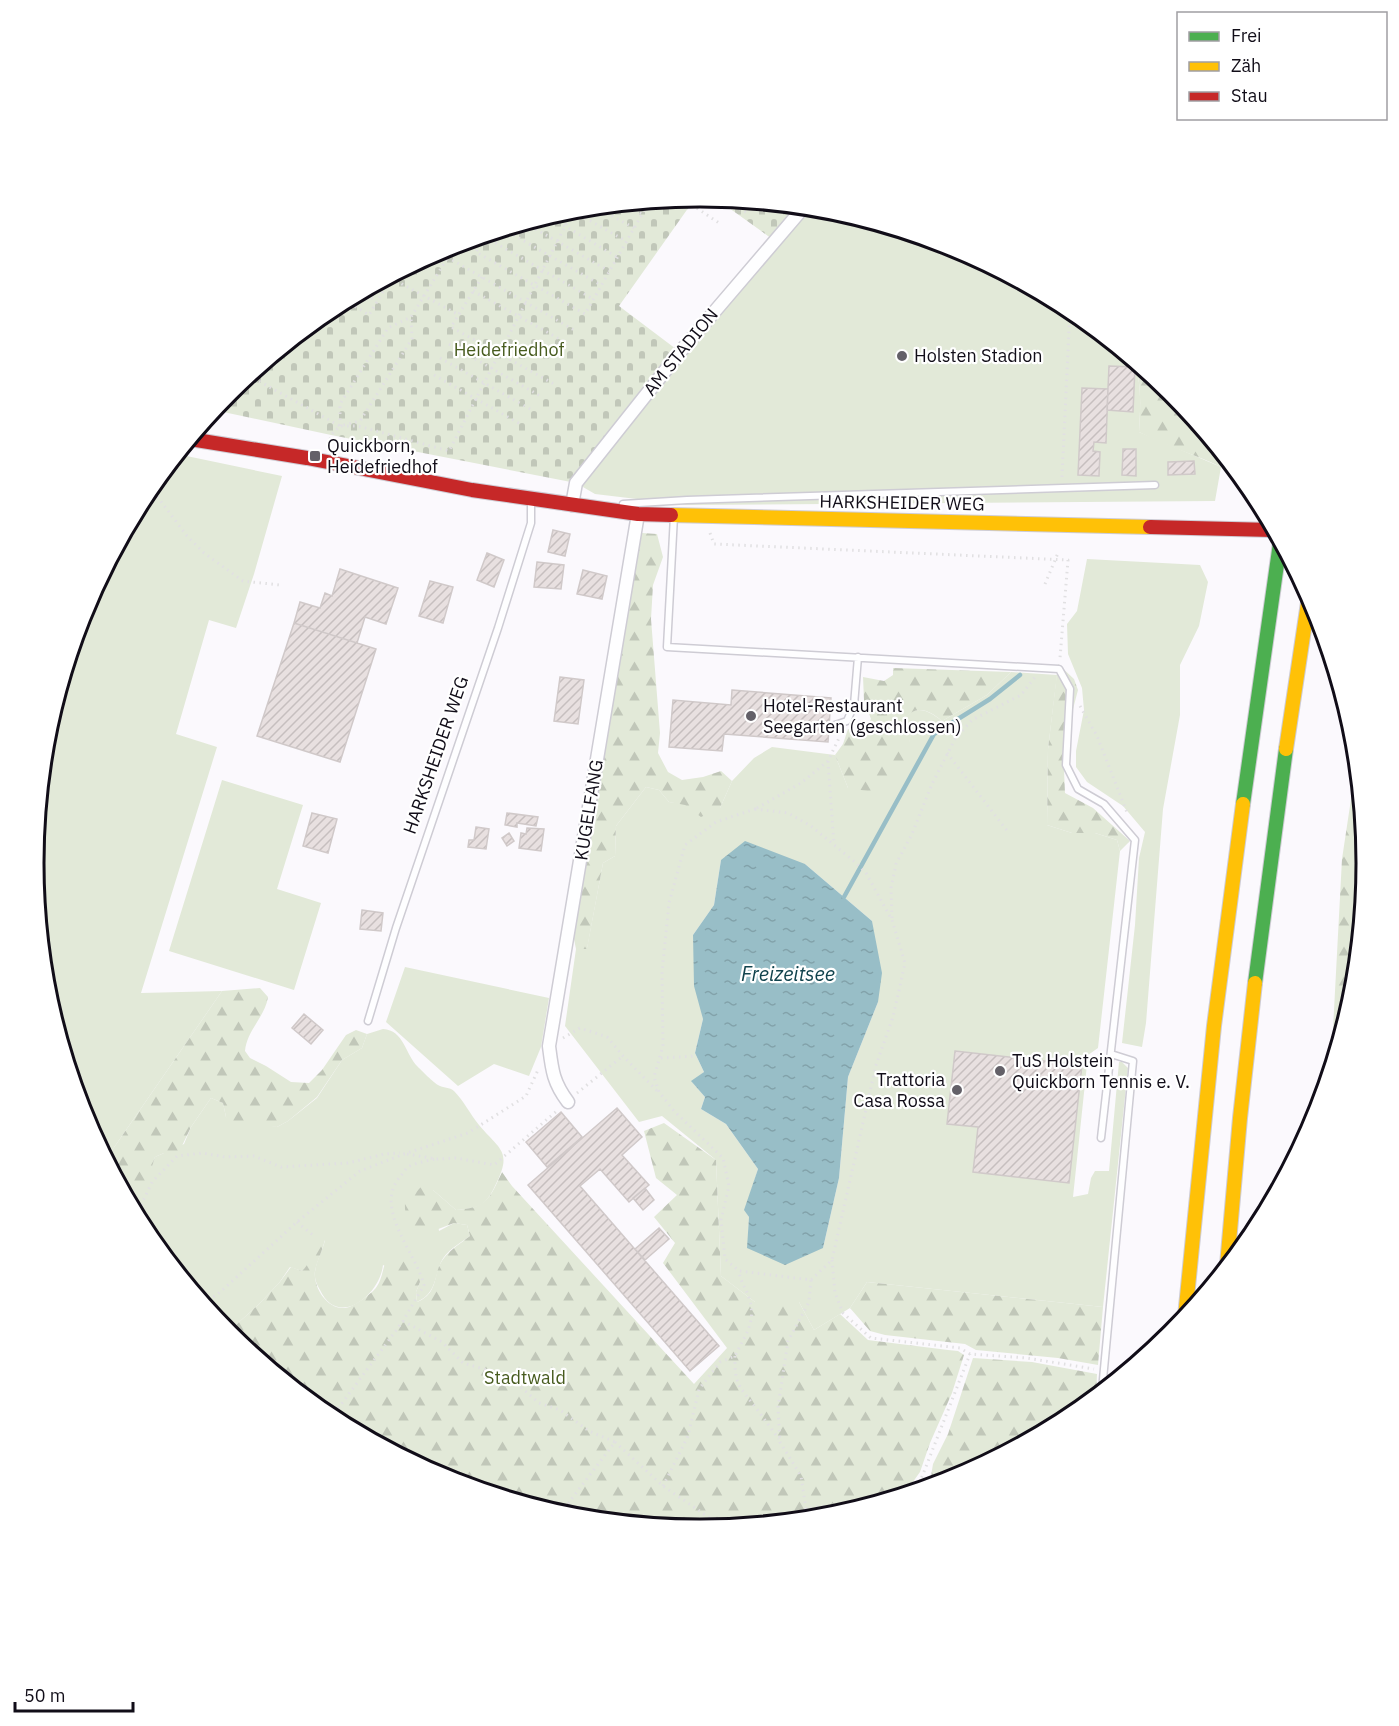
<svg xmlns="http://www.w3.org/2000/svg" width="1399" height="1726" viewBox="0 0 1399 1726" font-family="'IBM Plex Sans',sans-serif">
<defs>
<pattern id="forest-firs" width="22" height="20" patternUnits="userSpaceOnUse" patternTransform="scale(1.5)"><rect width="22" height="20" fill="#e2e9d8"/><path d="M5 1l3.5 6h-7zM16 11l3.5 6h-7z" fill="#c1c7b9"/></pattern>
<pattern id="cemetery-stones" width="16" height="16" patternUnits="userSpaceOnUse" patternTransform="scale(1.5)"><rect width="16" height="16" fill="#e2e9d8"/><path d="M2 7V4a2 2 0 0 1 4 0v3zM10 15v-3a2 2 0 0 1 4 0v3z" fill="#c1c7b9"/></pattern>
<pattern id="water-ripples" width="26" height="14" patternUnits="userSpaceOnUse" patternTransform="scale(1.5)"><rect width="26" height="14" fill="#98bec7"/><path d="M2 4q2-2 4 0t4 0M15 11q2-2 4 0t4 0" fill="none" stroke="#82a2aa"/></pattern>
<pattern id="building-hatch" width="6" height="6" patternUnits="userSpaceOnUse" patternTransform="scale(1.5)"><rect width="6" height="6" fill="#e8e0e0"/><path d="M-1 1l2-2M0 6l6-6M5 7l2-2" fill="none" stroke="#c6bfbf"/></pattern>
</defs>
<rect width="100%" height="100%" fill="#fbf9fd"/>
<path fill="#e2e9d8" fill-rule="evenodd" d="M804,207L830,209L955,247L1070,309L1132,360C1143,377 1140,412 1139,432L1221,467L1215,501L687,505L595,494L576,483Z
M177,454L282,476L254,574L236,628L209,620L176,734L217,747L141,993L222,991L106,1159L84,1118L46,993L33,863L46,733L84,608L146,492Z
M1087,559L1200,565L1208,582L1199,626L1180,665V715L1163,809L1146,1023L1142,1047L1122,1043L1135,925L1139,858L1145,832L1123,806L1087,782L1076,767V751L1084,710L1082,688L1068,654L1067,624L1077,611Z
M1011,672L1057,675L1048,749L1047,825L1072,833H1095L1117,840L1120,851L1098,1048L1088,1055L1073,1197L1088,1194L1091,1178L1095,1171H1109L1119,1062H1122L1128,1068L1103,1307L867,1282L850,1308L814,1330L799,1302H755L721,1276L716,1160L662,1116L639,1122L565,1026L576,949L587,948L603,863L615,856L616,826L646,787L659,790L669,802L720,808L732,781L754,758L772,747L835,755L848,788L909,742L912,729L901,723C913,704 926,708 942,721L987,695ZM721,860L805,864L872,921L878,1002L848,1077L839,1178L823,1248H748L749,1217L745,1210L758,1169L726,1124L701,1109L705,1097L692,1082L704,1072L695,1053L703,1019L693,935L714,905Z
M222,780L303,805L277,889L321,903L294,990L169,951Z
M405,967L549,998L541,1047L529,1076L494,1064L458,1086L386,1022Z
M383,1029C404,1030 405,1054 418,1067C421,1070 434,1083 438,1085C443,1088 450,1087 454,1091C464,1101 470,1114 479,1125C500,1150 513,1151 495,1186C485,1207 478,1208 456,1210L433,1190L439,1231L454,1223L467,1225L470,1236C460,1243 446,1251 441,1262C434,1279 436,1293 417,1302L416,1292L420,1282L383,1265C380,1295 338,1329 320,1290C317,1285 314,1278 315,1272C316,1261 323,1250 325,1240L312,1253L310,1264L302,1271L290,1267L279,1283L258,1305L227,1333L145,1233L126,1197C142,1189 150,1173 155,1157L184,1144L191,1127L211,1098L223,1103L226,1117L277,1127L288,1121L317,1098L342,1060L362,1048L367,1034Z"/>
<path fill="url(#forest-firs)" d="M1132,360L1171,392L1223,455L1221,467C1194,454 1166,446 1139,432C1140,412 1143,377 1132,360Z
M642,533L657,534L663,557L653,585L651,619L660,733L658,753L668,772L682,780L703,777L721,771L732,781L720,808L701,817L685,805L669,802L659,790L646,787L616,826L615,856L603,863L587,949H576L571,924L638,543Z
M1058,664L1074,679L1078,690L1063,747L1065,793L1093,808L1130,841L1120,851L1117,840L1095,833H1072L1047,825L1048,749Z
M893,668L1011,672L987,695L942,721C927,708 913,704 902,723L912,729L904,770L874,792L848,788L835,755L843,744L848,729L863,731L871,719L864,700L863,677L884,681L893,675Z
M1356,766L1366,863L1353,993L1331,1067L1342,859Z
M260,988L268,997C265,1017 247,1030 245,1051L250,1058L266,1066L291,1082L309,1083L322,1070L346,1035L356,1030L367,1034L362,1048L342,1060L317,1097L288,1121L277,1127L233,1124L226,1117L223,1103L211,1098L191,1127L180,1150L172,1155L164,1153L155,1157L150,1173L151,1181L143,1189L126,1197L106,1159L222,991Z
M664,1123L716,1160L721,1276L755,1302H799L814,1330L840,1314L868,1340L948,1350L958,1351L964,1355L952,1393L930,1443L920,1472L910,1486L913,1491L829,1517L699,1529L569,1517L444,1479L329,1417L227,1333L258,1305L279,1283L291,1267L302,1271C318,1256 305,1242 320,1235L325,1239C323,1250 317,1260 315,1271C313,1286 326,1308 343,1308C351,1309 368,1296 374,1290C383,1281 382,1267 388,1256L403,1257L415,1264L420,1282L416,1292L417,1302C440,1293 432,1272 444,1258C451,1249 461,1243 470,1236L467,1225L454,1223L428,1233C413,1226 404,1221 405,1203L422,1186L433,1190L456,1210C487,1208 490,1198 502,1172L512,1186L694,1384L727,1348L663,1263L675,1243L654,1217L677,1195L656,1178L644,1131Z
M867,1282L1103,1307L1098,1365L1058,1358L976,1350L965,1344L885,1335L870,1331L850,1308Z
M973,1358L1032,1362L1097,1374L1096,1396L1069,1417L954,1479L923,1488L931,1476L933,1464L948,1434Z"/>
<path fill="url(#cemetery-stones)" d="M696,197L619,306L680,352L576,483L331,435L214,410L228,391L330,309L445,247L570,209Z
M715,198L804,207L775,241Z"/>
<path fill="url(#water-ripples)" d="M745,841L805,864L872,921L882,973L878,1002L848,1077L839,1178L823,1248L785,1265L747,1248L749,1217L744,1210L758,1169L726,1124L701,1109L705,1097L691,1081L704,1072L695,1053L703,1019L694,986L693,935L714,905L721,860Z"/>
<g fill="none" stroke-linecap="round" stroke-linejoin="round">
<path stroke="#98bec7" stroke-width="4.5" d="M844,897L934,734L990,699L1020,675"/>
</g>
<path fill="url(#building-hatch)" stroke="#d0c9c9" stroke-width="1.5" d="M1109,366L1135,367L1133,412L1107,410Z
M1082,388L1108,389L1106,443L1094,442L1093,451L1100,452L1099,476L1078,475Z
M1123,449H1136V476L1122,475Z
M1194,461L1195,474L1168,475V462Z
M553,530L570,534L565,556L548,552Z
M487,553L504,560L494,587L477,580Z
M537,562L564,565L561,589L534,587Z
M340,569L398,588L386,624L365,617L357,643L294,623L300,602L320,608L325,593L332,596Z
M583,570L607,576L602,599L577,594Z
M430,581L453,587L443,623L419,616Z
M294,623L376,649L340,762L257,736Z
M560,677L584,680L578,724L554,721Z
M732,690L831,698L828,742L724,734L722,751L669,747L673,700L731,705Z
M312,813L337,819L328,853L303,846Z
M507,813L538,817L536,826L517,823V827L505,825Z
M476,827L489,829L486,849L468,847L469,840H474Z
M527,828L544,829L541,851L519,848L521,833L526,834Z
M509,833L514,841L507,846L502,838Z
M362,910L383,913L381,931L360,929Z
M304,1014L323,1030L311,1044L292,1028Z
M955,1051L1082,1065L1069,1183L973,1172L978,1127L947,1124Z
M617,1108L642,1137L622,1155L649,1185L629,1202L600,1169L580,1186L719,1346L690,1371L528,1185Z
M561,1112L582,1137L547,1167L526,1142Z
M645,1188L654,1200L643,1210L633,1198Z
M659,1228L669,1239L645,1260L635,1249Z"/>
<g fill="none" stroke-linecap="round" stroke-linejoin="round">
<defs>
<path id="lane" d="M623,504L687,500L1155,485
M674,516L667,647L1059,669L1070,689L1066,765L1078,789L1104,804L1135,840L1101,1138
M829,727L847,721L854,705L858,657
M368,1021L396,928L498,628L531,523V499
M1102,1390L1133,1061L1111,1054"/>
<path id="street" d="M572,505L576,483L680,352L804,207
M568,1102C553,1082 552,1070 549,1046L638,514"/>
<path id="fast" d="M1243,804L1280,543
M1255,983L1286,749"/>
<path id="slow" d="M671,515L1150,527
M1286,749L1309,596
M1227,1265L1240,1118L1255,983
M1185,1317L1214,1026L1243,804"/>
<path id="jam" d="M190,439L307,458L472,490L638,514L671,515
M1150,527L1274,530"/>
</defs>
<use href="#lane" stroke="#ceccd4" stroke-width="9"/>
<use href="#street" stroke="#ceccd4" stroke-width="15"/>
<use href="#fast" stroke="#ceccd4" stroke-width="16"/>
<use href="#slow" stroke="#ceccd4" stroke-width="16"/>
<use href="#jam" stroke="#ceccd4" stroke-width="16"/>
<path stroke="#e1e0e2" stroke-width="3" stroke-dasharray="1.5 4.5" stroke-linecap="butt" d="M682,198L719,223
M724,199L747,213L753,202
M624,204L642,214
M596,207L634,228
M569,209L626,241
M548,216L617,257
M525,223L609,271
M503,229L601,285
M486,234L476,252L585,314L649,202
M485,237L593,299
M447,257L574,330
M482,277L451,327L554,384
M391,278L459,315
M379,282L386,286
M473,291L565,342
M361,292L377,301
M345,300L369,315L391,278L389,277
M449,344L542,397
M269,358L255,379L340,426L360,421L412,339L411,317
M440,358L532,410
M434,375L522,425
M340,426V404L388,328L411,317L456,244
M329,445L331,435L340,426H358L449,451L574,209
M1062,477L1070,309
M150,487L187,536L204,553L243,581L280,585
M710,533L714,544L1068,560L1060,658
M1045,584L1058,553
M1080,706L1097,736L1128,815
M947,753L1008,832
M828,761L834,845
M757,808L801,783L828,761L840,736
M755,809L788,813L811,826L856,863L866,873L892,920L905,963L893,1017L876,1065L832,1260L811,1280L739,1271L725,1259L721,1220L729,1186L723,1158L674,1111L659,1092L654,1077L663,1046L662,972L669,903L685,845L716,822Z
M892,918L891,888L896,864L912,834L932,784L955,739L972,720L1021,695L1035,677
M563,1038L580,1028L607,1037L623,1056L657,1091
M661,1058L696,1056
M577,1093L623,1056
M407,1154L437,1159L456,1158L494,1165L559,1109
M136,1216L152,1182L177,1156L203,1153L225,1157L254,1156L281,1167L348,1163L384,1154L400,1153
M297,1222L314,1236
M832,1260L835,1293L843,1313L871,1338L960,1348L970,1354L1027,1358L1094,1369
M203,1303L218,1294L297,1222L360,1171L404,1154L468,1133L526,1096L538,1070
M403,1321L442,1342L463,1363L508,1376L539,1403L560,1410L589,1431L615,1442L560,1514
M735,1356C734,1385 740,1387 756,1408C764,1418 771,1429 779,1439
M331,1418L403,1321L424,1285C416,1253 374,1209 399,1178C402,1175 405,1169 408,1167C415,1163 427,1161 435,1159
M615,1442L663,1486L723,1527
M663,1486L688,1436L699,1389L720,1362L735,1356C745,1335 757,1322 749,1298C746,1288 740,1281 739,1271
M912,1492L918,1487L970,1354
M806,1509L801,1476L780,1442L778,1407L788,1341L809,1302L811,1280
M798,1520L806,1509L822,1506L837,1514"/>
<use href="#lane" stroke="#fefeff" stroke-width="6"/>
<use href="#street" stroke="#fefeff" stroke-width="12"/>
<use href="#fast" stroke="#4caf50" stroke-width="14"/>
<use href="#slow" stroke="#ffc107" stroke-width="14"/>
<use href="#jam" stroke="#c62828" stroke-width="14"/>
</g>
<g fill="#636068" stroke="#fff" stroke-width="2">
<circle cx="902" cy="356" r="6"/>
<rect x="309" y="450" width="12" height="12" rx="3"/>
<circle cx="751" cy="716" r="6"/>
<circle cx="1000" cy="1071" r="6"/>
<circle cx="957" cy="1090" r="6"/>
</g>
<g text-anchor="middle" stroke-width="4.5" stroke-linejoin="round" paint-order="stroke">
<g font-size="18" fill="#475b1e" stroke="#fff">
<text x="509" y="356">Heidefriedhof</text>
<text x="525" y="1384">Stadtwald</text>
</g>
<g font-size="18" fill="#110d18" stroke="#fff">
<text transform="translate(681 352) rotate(-51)" y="6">AM STADION</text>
<text transform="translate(902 503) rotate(1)" y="6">HARKSHEIDER WEG</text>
<text transform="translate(436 755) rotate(-71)" y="6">HARKSHEIDER WEG</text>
<text transform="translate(589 810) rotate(-81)" y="6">KUGELFANG</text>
</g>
<g font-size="18" fill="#110d18" stroke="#fff" text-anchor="start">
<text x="914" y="362">Holsten Stadion</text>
<text x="327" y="452">Quickborn,<tspan x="327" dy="21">Heidefriedhof</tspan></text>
<text x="763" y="712">Hotel-Restaurant<tspan x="763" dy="21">Seegarten (geschlossen)</tspan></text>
<text x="1012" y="1067">TuS Holstein<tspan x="1012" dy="21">Quickborn Tennis e. V.</tspan></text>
<text x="945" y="1086" text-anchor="end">Trattoria<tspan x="945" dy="21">Casa Rossa</tspan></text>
</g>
<g font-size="20" font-style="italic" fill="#11434d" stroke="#fff">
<text x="788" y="981">Freizeitsee</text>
</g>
</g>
<path d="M0 0H1399V1726H0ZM44 863a656 656 0 1 1 1312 0a656 656 0 1 1-1312 0Z" fill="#fff" fill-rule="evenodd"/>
<path fill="none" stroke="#110d18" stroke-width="3" d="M44 863a656 656 0 1 1 1312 0a656 656 0 1 1-1312 0Z"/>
<rect x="1177" y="12" width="210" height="108" fill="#ffffff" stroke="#a09ea3" stroke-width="1.5"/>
<rect x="1189" y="32" width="30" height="9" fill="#4caf50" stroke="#a09ea3" stroke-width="1.5"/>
<text x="1231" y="42" font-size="18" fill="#110d18">Frei</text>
<rect x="1189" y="62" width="30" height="9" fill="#ffc107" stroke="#a09ea3" stroke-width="1.5"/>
<text x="1231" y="72" font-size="18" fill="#110d18">Zäh</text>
<rect x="1189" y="92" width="30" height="9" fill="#c62828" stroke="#a09ea3" stroke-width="1.5"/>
<text x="1231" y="102" font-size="18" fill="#110d18">Stau</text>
<path d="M15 1702v9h118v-9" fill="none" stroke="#110d18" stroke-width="3"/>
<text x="24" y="1702" font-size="18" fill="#110d18" stroke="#ffffff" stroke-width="4.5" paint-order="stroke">50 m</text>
</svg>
